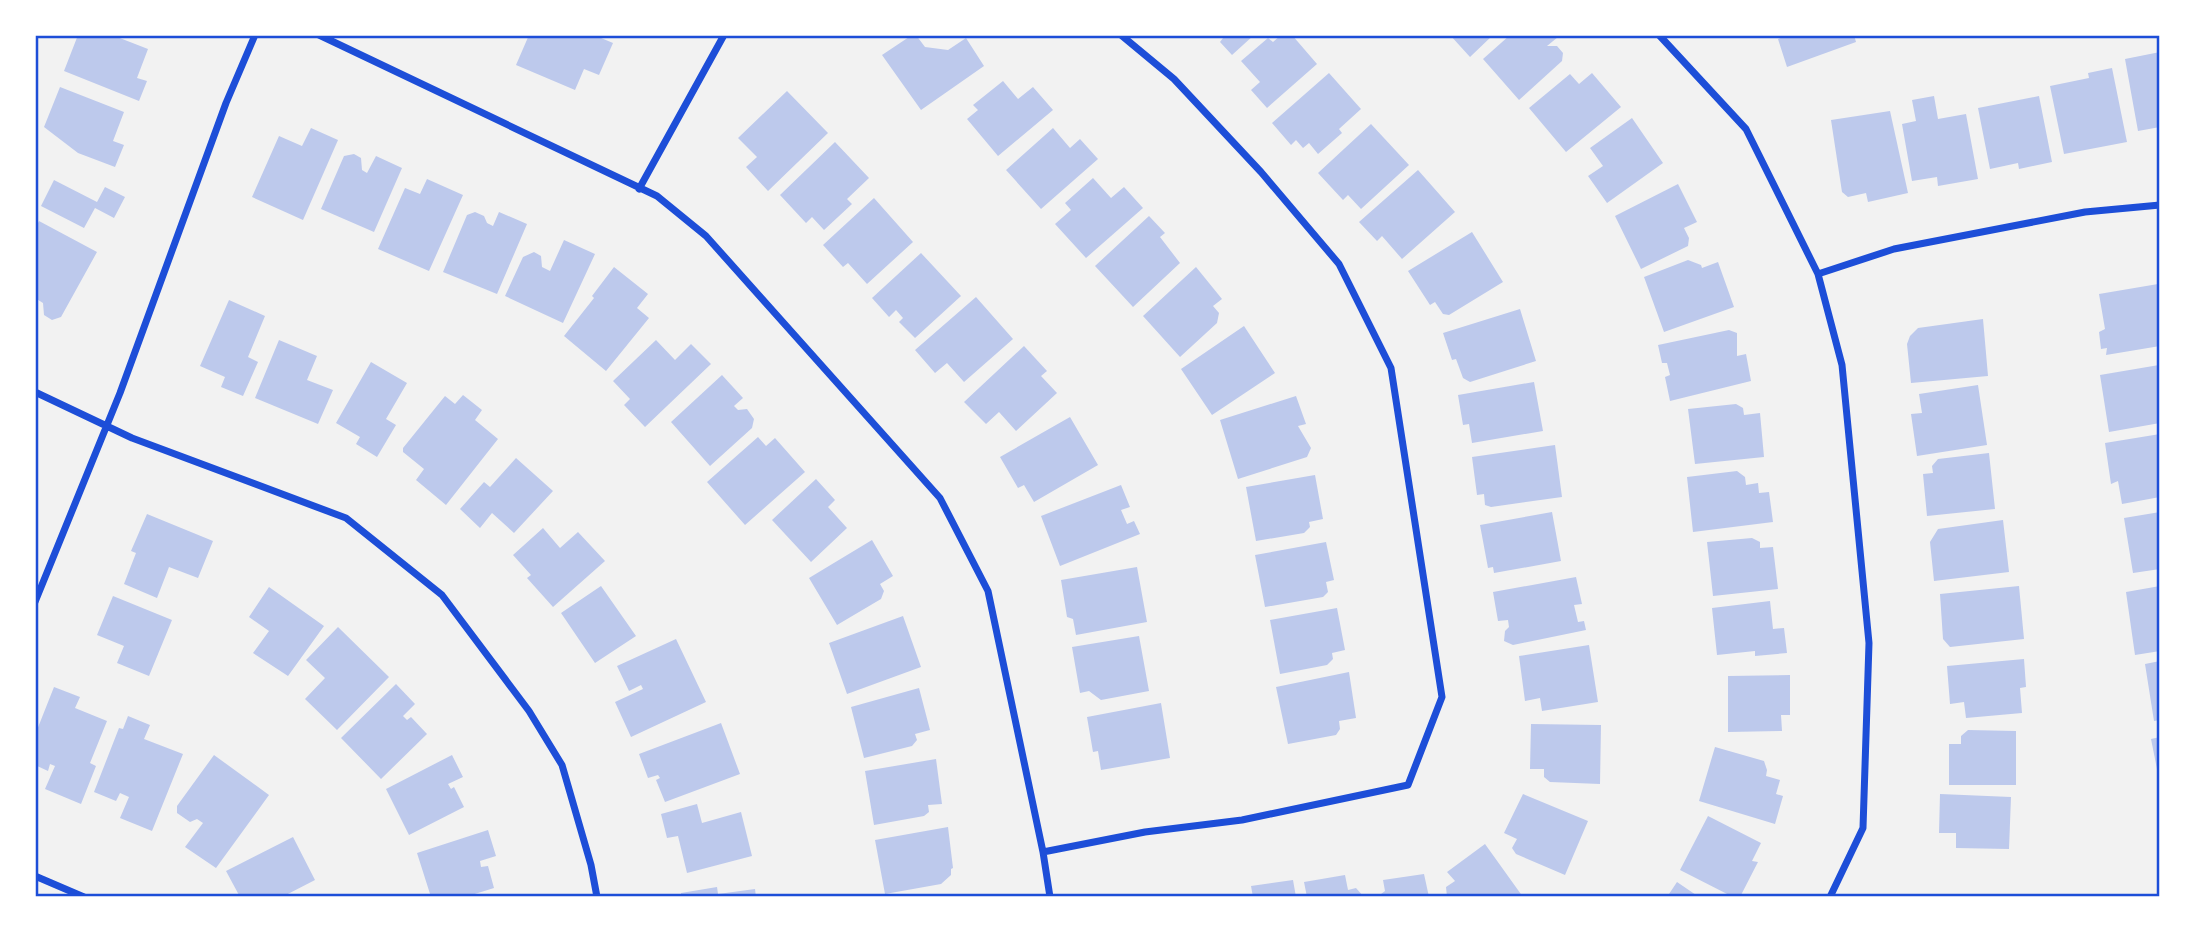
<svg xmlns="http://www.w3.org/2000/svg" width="2195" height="932" viewBox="0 0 2195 932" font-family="Montserrat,sans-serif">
<rect width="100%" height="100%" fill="#f2f2f2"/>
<path fill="#bdc9ec" d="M78,35H112L148,49L137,78L147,81L139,101L64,71Z
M529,35H594L613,43L599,75L584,69L575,90L516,65Z
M912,35H916L925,47L948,50L966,38L984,66L921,110L882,55Z
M1221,35H1254L1232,55L1220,42L1223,38Z
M1281,35H1292L1317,64L1267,108L1251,90L1260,82L1241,61L1268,38L1273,42Z
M1450,35H1493L1470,57Z
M1510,35H1556L1558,37L1547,46H1557L1563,53L1562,61L1519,100L1483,59Z
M1788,35H1854L1856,42L1787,67L1778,39Z
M2160,52V127L2138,131L2125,59Z
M2112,68L2127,142L2064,154L2050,86L2089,78L2088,73Z
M1329,73L1361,109L1339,129L1342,133L1318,154L1309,143L1303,148L1296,140L1291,145L1272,123Z
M1592,73L1621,107L1566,152L1529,108L1570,74L1579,84Z
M1003,81L1018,99L1033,87L1053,110L998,156L967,119L978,110L973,105Z
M60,87L124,112L113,141L124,145L115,167L78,153L44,127Z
M787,91L828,133L768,191L746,167L757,157L738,138Z
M1934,96L1938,119L1966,114L1978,179L1938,186L1937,177L1912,181L1902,124L1916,121L1912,100Z
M2039,96L2052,162L2019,169L2018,163L1990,169L1978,108Z
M1890,111L1908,193L1868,202L1866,193L1848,197L1842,192L1831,120Z
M1632,118L1663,163L1607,203L1588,176L1603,166L1590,148Z
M1371,124L1409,165L1361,209L1348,195L1343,200L1318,173Z
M311,128L338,140L303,220L252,197L279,136L302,146Z
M1053,128L1070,148L1080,139L1098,159L1041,209L1006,170Z
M835,142L869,178L847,199L852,204L824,230L812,217L806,223L780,195Z
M354,154L361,158L362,170L367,173L376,156L402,168L374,232L321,209L344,156Z
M1418,170L1455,212L1402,259L1382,236L1377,241L1359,222Z
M1093,178L1111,198L1124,187L1143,208L1086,258L1055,224L1071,210L1065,203Z
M427,179L463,195L429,271L378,249L405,188L420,194Z
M54,180L97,202L105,187L125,197L114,218L95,208L84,228L41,206Z
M1678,184L1697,222L1684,228L1689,238L1688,246L1641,269L1615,216Z
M874,198L913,242L867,284L848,263L843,267L823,245Z
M475,212L484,216L487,223L493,226L499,212L527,224L497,294L443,272L467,215Z
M1149,216L1165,233L1160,237L1180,263L1133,307L1095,266Z
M39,221L97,252L61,317L52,320L44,315L43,303L35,298V229Z
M1472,232L1503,282L1449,315L1443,314L1435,302L1430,305L1408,271Z
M564,240L595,254L563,323L505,296L523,257L534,252L541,256L542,267L550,271Z
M921,253L961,296L915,338L899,322L903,318L896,310L889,317L872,298Z
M1688,260L1701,265L1702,268L1718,262L1734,307L1664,332L1644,277Z
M614,267L648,294L637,308L649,318L606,371L564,336L594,298L592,296Z
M1196,267L1222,299L1213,306L1219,313L1217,323L1180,357L1143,316Z
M2158,284L2160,346L2106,355L2107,348L2101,349L2099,332L2105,329L2099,294Z
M976,297L1013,339L964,382L947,363L935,373L915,350Z
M229,300L265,316L248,357L258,362L243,396L221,387L225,377L200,366Z
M1520,309L1536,361L1470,382L1463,378L1456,359L1452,360L1443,333Z
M1983,319L1988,376L1911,383L1907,344L1910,336L1918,328Z
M1244,326L1275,373L1212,415L1181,369Z
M1729,330L1737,333V356L1746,354L1751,381L1670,401L1665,377L1670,375L1667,363H1662L1658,345Z
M279,340L317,356L307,380L333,390L318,424L255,398Z
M656,340L675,360L691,344L711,364L645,427L624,405L630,399L613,381Z
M1024,346L1047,371L1041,376L1057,393L1016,431L999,412L986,424L964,402Z
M371,362L407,383L386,419L396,425L377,457L356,444L360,437L336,423Z
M2159,365L2160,423L2109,432L2100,375Z
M722,375L743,398L734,406L738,410L747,409L754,419L752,428L710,466L671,422Z
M1534,382L1543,431L1472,443L1469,424L1463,425L1458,395Z
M1978,385L1987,445L1917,456L1911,414L1922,413L1919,394Z
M463,395L482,410L475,420L498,439L446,505L416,480L424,469L403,452V448L445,396L455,404Z
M1296,396L1306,424L1298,426L1311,448L1307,457L1238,479L1220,420Z
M1736,404L1743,408L1744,415L1760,413L1764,457L1695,464L1688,409Z
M1070,417L1098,465L1034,502L1024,485L1018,488L1000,457Z
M2160,434V497L2122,504L2118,481L2111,484L2105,443Z
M758,437L766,446L775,438L805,472L745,525L707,482Z
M1555,445L1562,497L1491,507L1485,505L1484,494L1477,495L1472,457Z
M1989,453L1995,509L1927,516L1923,474L1933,473L1932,466L1938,459Z
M516,458L553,491L514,533L492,513L480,528L460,509L484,482L490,487Z
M1737,471L1745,477L1746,485L1758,483L1759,493L1769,492L1773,522L1693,532L1687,477Z
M1315,475L1323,519L1309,522L1310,527L1304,533L1256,541L1246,487Z
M816,479L835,500L828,507L847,528L811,562L772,520Z
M1121,485L1130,507L1121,510L1127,524L1134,521L1140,534L1060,566L1041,516Z
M1552,512L1561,561L1494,573L1493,567L1488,568L1480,525Z
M2160,512V569L2133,573L2124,518Z
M147,514L213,541L198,578L169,567L157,598L124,584L136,553L131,551Z
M2003,520L2009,572L1934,581L1930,542L1938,529Z
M543,528L560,548L578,532L605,561L553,607L527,578L531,575L513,555Z
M1752,538L1760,542V548L1773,547L1778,589L1713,596L1707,542Z
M872,540L893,576L880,584L884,591L881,599L837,625L809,578Z
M1326,542L1334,580L1326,582L1328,592L1323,597L1265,607L1255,555Z
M1137,567L1147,622L1076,635L1073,619L1067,617L1061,580Z
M1576,577L1582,604L1574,605L1578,622L1584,621L1586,630L1513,645L1504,641L1505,631L1509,627L1508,620L1498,621L1493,592Z
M601,586L636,636L595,663L561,613Z
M2019,586L2024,639L1950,647L1943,639L1940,594Z
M2160,586V651L2135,655L2126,592Z
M269,587L324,626L288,676L253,653L269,631L249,617Z
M113,596L172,620L149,676L117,663L124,646L97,635Z
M1770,601L1773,629L1784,628L1787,653L1755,656V651L1717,655L1712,608Z
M1337,608L1345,650L1332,653L1333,659L1327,665L1280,674L1270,620Z
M903,616L921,667L847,694L829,643Z
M338,627L389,677L337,730L305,699L325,678L306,660Z
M1139,636L1149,691L1101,700L1089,691L1080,693L1072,647Z
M676,639L706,702L631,737L615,702L643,689L641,685L629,691L617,666Z
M1589,645L1598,702L1542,711L1540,698L1525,701L1519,656Z
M2024,659L2026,687L2020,688L2022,713L1966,718L1964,702L1950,704L1947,666Z
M2160,661V720L2154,721L2145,664Z
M1349,672L1356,718L1339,721L1340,729L1336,735L1288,744L1276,687Z
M1790,675V715H1781L1782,731L1728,732V676Z
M396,684L415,704L403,716L407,720L411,717L427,734L381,779L341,738Z
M54,687L80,697L75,708L107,721L90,763L96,766L81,804L45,789L55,766L50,764L48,771L35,765V735Z
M919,688L930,730L915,734L917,740L912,746L864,758L851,707Z
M1161,703L1170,758L1101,770L1098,751L1093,752L1087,717Z
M128,716L150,725L144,739L183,754L152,831L120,818L129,797L120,793L116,801L94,792L119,728L123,729Z
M721,723L740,774L665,802L656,780L660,778L658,775L648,778L639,754Z
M1531,724L1601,725L1600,784L1550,782L1544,777V769H1530Z
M1968,730L2016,731V785H1949V744H1961V736Z
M2160,737V779H2159L2151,739Z
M1715,747L1764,761L1767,770L1766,776L1780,780L1776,794L1783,796L1775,824L1699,801Z
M214,755L269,795L216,868L185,847L203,823L197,819L190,822L177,813V806Z
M452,755L463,777L448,784L451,789L454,787L464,807L409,835L386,789Z
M936,759L942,804L928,805L929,812L924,816L874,825L865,771Z
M1523,794L1588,821L1565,875L1516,854L1512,848L1517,839L1504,833Z
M1940,794L2011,797L2009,849L1956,848V833H1939Z
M697,804L702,823L741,812L752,856L687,873L678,836L667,838L661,814Z
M1708,816L1761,843L1752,861L1758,862L1740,897H1733L1680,870Z
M948,827L953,868L951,869V875L941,884L885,894L875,840Z
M488,830L496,856L480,861L481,867L488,866L494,888L465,897H431L417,853Z
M293,837L315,880L282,897H240L226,871Z
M1485,844L1523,897H1447L1446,887L1455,881L1447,872Z
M1424,874L1429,897H1377L1385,891L1383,880Z
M1345,875L1348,890L1356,888L1364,897H1307L1304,882Z
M1293,880L1296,897H1253L1251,886Z
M1677,882L1699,897H1667Z
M717,887L718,894L755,889L756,897H681V893Z"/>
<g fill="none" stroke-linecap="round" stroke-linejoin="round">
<path stroke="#1d4ed8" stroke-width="7" d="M319,35L657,196L706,236L940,498L988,591L1043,852L1050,897
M1659,35L1746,129L1818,274L1842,365L1869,643L1863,828L1830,897
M639,189L724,35
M1818,274L1894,249L2085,212L2160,205
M35,392L132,438L346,518L442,595L529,711L562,765L591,865L597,897
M35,602L120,393L226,103L255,35
M1043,852L1145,832L1242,820L1408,785L1442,697L1391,368L1339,264L1261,172L1174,79L1121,35
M35,876L84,897"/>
</g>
<rect width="2195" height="932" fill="none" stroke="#ffffff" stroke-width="74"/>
<rect x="37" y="37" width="2121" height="858" fill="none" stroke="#1d4ed8" stroke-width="2.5"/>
</svg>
